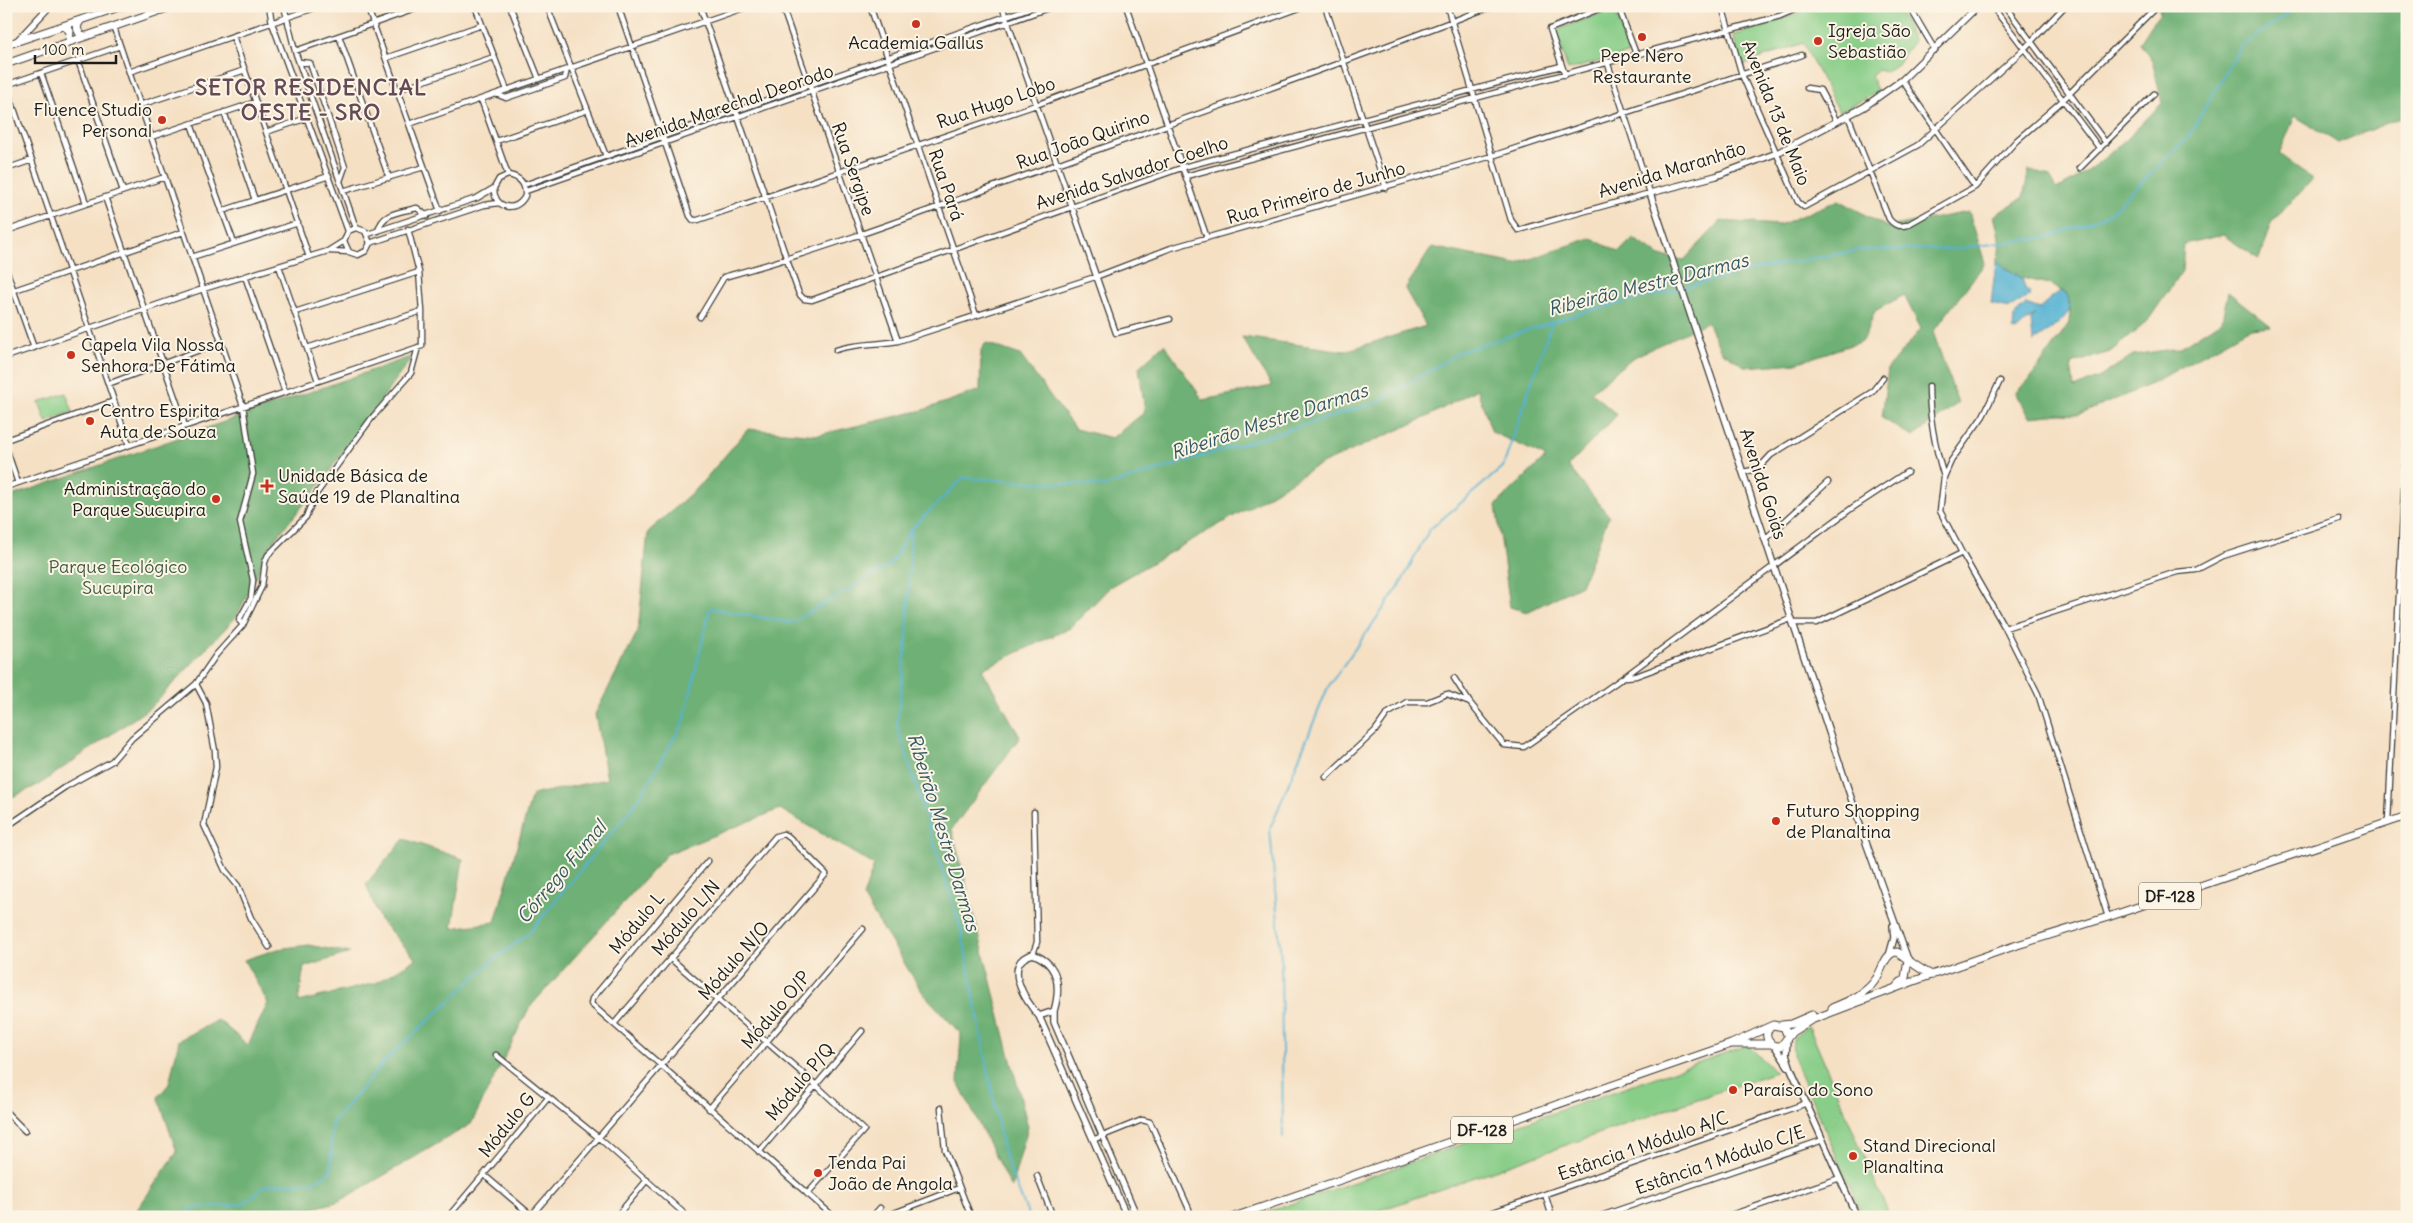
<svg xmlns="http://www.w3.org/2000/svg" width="2413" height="1223" viewBox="0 0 2413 1223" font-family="Delius,sans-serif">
<rect width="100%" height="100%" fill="#fcf5e5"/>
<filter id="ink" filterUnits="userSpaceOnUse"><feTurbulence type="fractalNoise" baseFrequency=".02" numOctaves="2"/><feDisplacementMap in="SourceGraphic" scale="10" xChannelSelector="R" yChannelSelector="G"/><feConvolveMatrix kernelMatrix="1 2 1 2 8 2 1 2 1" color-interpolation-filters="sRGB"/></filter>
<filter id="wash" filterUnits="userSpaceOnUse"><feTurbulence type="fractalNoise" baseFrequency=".0096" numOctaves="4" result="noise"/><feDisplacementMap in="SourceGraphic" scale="20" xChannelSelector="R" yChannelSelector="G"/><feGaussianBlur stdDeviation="1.12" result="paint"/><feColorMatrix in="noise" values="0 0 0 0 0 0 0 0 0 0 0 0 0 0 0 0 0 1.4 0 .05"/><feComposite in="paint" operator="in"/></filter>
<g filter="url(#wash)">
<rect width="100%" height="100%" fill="#f5e0c4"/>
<path fill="#88cd88" stroke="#527452" d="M1817,6H1887L1888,10L1900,12L1914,41L1897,64L1885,72L1877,70L1871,77L1878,92L1839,112L1803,43L1742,65L1733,36Z
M1614,9L1631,53L1568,70L1555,30Z
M66,393L73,412L46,422L39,402Z
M1808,1027H1809L1890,1217H1863L1794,1059C1791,1040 1791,1037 1808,1027Z
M1748,1045L1775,1072L1361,1217H1259V1215Z"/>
<path fill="#6eb074" stroke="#456648" d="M2158,6H2407V123L2402,117L2338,143L2295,116L2279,154L2313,179L2271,223L2259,259L2223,235L2184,244L2182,271L2147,322L2110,352L2071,364L2074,388L2100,377L2133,355L2179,348L2222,320L2228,292L2271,326L2250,328L2153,383L2079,415L2060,414L2030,417L2015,393L2030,379L2069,323L2070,310L2068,296L2062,291L2049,284L2022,278L1996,262C2003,249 1998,230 1994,216L2023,197L2029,170L2050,177L2057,189C2098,168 2130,137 2162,103L2153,63L2140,43L2160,12Z
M1839,200L1887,227L1969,212L1985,263L1933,332L1958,403L1913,437L1882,418L1888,368L1921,329L1904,295L1875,311L1863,341L1796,363L1746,367L1721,351L1707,322L1632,358L1591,392L1617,415L1568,466L1609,516L1581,585L1527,612L1510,607L1496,505L1546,457L1492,432L1477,389L1427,417L1313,468L1250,507L1111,586L1070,628L982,669L1020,737L952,829L1028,1127L1011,1188L958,1082L961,1034L923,993L863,897L874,865L780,809L667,854L529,1008L471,1124L340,1201L281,1217H132L177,1152L158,1097L169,1084L179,1040L218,1020L248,1045L268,1003L244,960L278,949L308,945L350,953L304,967L298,1002L376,983L416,959L380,920L366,884L404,839L463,859L452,928L495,922L532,795L607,779L595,714L638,631L648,532L699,486L748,429L818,435L923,410L980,390L981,350L986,343L1020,355L1075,429L1112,438L1145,412L1139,367L1164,344L1203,400L1272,386L1242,337L1345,351L1426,326L1405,289L1432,247L1516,264L1590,238L1619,252L1633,238L1660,256L1684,260L1721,221L1779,225Z
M413,356L315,491L271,544L237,616L152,706L40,784L6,800V498Z"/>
<path fill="#55b2d3" stroke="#386778" d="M1996,262L2022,278L2025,288L2031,295L2010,308L1991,304Z
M2062,291L2068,296L2070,310C2060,324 2047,333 2033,342L2031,319L2035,314L2016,331L2013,329L2014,316L2026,304L2040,309L2051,297Z"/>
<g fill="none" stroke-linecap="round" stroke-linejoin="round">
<path stroke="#55b2d3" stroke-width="2" d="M1684,287L1766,267L1859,250L1952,249L2049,237L2109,214L2188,137L2240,47L2299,6
M911,531L907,638L897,725L961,929L1004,1154L1029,1217
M1283,1138L1281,958L1270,829L1328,687L1400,585L1429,530L1503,467L1552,322
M185,1217L191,1208L243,1204L266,1185L313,1182L331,1171L332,1123L385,1061L490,963L529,933L637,802L684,721L710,608L791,623L890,565L911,529L963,478L1106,486L1376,403L1460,352L1580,313L1680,289"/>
</g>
</g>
<g filter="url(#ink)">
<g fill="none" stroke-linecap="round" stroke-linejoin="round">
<defs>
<path id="minor" d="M269,6L272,23L348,231
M284,6L295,51L356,228
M367,6L440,211
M475,6L507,90
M510,6L539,79
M547,6L606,156
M618,6L690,216L693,220H698L1036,105L1305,6
M700,6L787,260L799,294L804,299L812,300L1184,167L1561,66
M782,6L898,341
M870,6L976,315
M1002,6L1116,333L1170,319
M1126,6L1207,238
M1325,6L1386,188
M1447,6L1511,220L1518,230L1650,193L1607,61
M1618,6L1636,54
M1722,6L1742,75L1798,202L1804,207L1918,145L2024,49L2065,6
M1909,6L1935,50
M1992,6L2100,149
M2005,6L2106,143
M114,28L243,406L253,474L240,522L253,580L251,598L239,620L243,625
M233,36L309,257
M339,36L389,178
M295,51L424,6
M386,58L482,25
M78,60L123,191
M299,62L310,63L345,167L340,181
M129,72L320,6
M41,73L86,203
M1565,75L1550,29L1606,6
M1902,80L1975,187
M6,85L129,445
M6,85L120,46
M1807,88L1820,90L1837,122
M397,90L494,57
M496,94L506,98L565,78L567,69
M481,99L508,175
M140,105L245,70
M224,112L255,200
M1848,116L1889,219C1895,226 1899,227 1907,225L1975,187L2016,141L2062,101L2153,10L2150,6
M191,124L234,243
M409,124L749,6
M266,132L307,118
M151,137L256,102
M496,141L588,110
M2080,168L2154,94
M6,169L32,160
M1186,176L1780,16L1803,6
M524,185L1035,6
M343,191L424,167
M526,191L1054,6
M105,197L185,426
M222,211L329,176
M6,231L165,177
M378,231C382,212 401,212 417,208L427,216
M368,234L477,198L494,188L499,179L508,175C520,177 526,184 525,196C516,214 493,208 494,188
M370,243L365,231L356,228L348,231L344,241L349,252L358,255L366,251L370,243L484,205L499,203
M330,251L349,252
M192,257L298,223
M279,266L318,381
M6,269L34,348
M245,276L285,392
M6,293L183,232
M295,312L419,272
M700,317L724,277C837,246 947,203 1057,164C1203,112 1348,62 1492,6
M307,348L422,311
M836,350C856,343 877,345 898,341L1098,276L1171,248L1492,156L1802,55
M6,357L203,289L328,251L344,241
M2000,381L1983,416L1951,461L1944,477L1940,511L1962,553L2005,628L2038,694L2108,917
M108,384L221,342
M1929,386C1929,417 1935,447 1944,477
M6,440L114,401
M6,448L18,483
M1743,472L1758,469L1771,455L1872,392L1883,378
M6,487L422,346V311L419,272L408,229
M1765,539L1828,482
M1793,623H1817L1962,553
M2005,628L2177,572L2196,570L2223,556L2339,519
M1626,677L1636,676L1791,619
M1454,678L1470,703L1504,745L1524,747L1624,677L1852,508L1907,472
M196,684L206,703L215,751L216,767L204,825L225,870L238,886L251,918L269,947
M1326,777L1375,731L1387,714L1407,702H1427L1447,694L1470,703
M2388,822L2407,428
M6,827L65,787L112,761L132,738L196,684L216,655L243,625L262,586L265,562L268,555L306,517L314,497L371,419L411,373L418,347
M708,861L592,999L591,1004L834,1217
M1033,954L1037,942L1034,812
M670,958L816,1085L864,1130L807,1194
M496,1055L599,1138L688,1217
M941,1108L945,1150L971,1217
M709,1109L863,929
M6,1112L25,1131
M1095,1139L1142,1120L1150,1122L1189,1209
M759,1152L862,1031
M484,1175L532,1216
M1037,1176L1053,1217
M1545,1194L1552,1217
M894,1213L959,1188
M448,1217L548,1098
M530,1217L826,874L789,837L783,834L776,836L614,1024
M616,1217L647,1180
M872,1217L880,1208
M1479,1217L1807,1103
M1598,1217L1823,1140
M1725,1217L1840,1178
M1847,1217L1855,1214"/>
<path id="tertiary" d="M17,41L47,9L52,6
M1033,954C1059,964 1061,987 1054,1011L1039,1016C1025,1001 1001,962 1033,954Z
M1889,956L1894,938L1893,926
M1908,960L1863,834L1650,193L1716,176L1777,153L1864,107L1902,80L1978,6
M1054,1011V1022L1137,1217
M1039,1016L1127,1217
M1787,1040L1786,1054L1791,1069L1857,1217
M1775,1046L1788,1066"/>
<path id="primary" d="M81,20C74,27 78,36 87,36
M64,26L70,31L69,42
M6,45L122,6
M6,64L173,6
M1897,986L1905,978L1908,960
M1832,1008C1849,1001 1866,994 1876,979C1882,971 1885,952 1897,952C1900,953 1901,954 1903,956C1913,964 1921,970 1932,975
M1782,1025L1791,1024L1812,1015
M1769,1028C1763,1038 1770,1047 1781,1046L1792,1032L1811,1020L1914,981L2014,946L2108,917L2407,816
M1731,1044H1770
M1234,1217L1731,1044L1773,1025L1784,1027L1788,1037"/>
</defs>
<use href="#minor" stroke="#3d3935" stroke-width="7"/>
<use href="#tertiary" stroke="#3d3935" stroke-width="8"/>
<use href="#primary" stroke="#3d3935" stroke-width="9"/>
<use href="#minor" stroke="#fff" stroke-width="4.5"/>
<use href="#tertiary" stroke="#fff" stroke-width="5.5"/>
<use href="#primary" stroke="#fff" stroke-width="7"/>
</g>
</g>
<g fill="#c8321e" stroke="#fcf5e5" stroke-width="2">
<circle cx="916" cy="24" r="5"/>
<circle cx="1642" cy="37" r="5"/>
<circle cx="1818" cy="41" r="5"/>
<circle cx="162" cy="120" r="5"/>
<circle cx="71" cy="355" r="5"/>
<circle cx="90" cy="421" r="5"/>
<path d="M264.5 478.5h5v5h5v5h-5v5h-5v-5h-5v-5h5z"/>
<circle cx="216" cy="499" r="5"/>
<circle cx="1776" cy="821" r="5"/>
<circle cx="1733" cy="1090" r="5"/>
<circle cx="1853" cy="1156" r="5"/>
<circle cx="818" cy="1173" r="5"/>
</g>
<g text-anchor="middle" stroke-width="4" stroke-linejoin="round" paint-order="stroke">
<g fill="#fcf5e5" stroke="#5f5d58" stroke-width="1">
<rect x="2139" y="882.5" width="62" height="27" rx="4"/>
<rect x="1451" y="1116.5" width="62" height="27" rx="4"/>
</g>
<g font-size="16" font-weight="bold" fill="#1c1c1c">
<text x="2170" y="902">DF-128</text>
<text x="1482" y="1136">DF-128</text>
</g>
<g font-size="18" fill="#1c1c1c" stroke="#fcf5e5" text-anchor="start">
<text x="1828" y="37">Igreja São<tspan x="1828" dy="21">Sebastião</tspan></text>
<text x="916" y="49" text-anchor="middle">Academia Gallus</text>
<text x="1642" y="62" text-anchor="middle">Pepe Nero<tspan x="1642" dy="21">Restaurante</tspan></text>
<text x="152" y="116" text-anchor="end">Fluence Studio<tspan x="152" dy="21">Personal</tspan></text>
<text x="81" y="351">Capela Vila Nossa<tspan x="81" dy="21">Senhora De Fátima</tspan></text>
<text x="100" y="417">Centro Espirita<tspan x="100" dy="21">Auta de Souza</tspan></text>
<text x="278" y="482">Unidade Básica de<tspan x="278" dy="21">Saúde 19 de Planaltina</tspan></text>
<text x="206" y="495" text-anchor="end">Administração do<tspan x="206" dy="21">Parque Sucupira</tspan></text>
<text x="1786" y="817">Futuro Shopping<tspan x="1786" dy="21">de Planaltina</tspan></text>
<text x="1743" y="1096">Paraíso do Sono</text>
<text x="1863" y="1152">Stand Direcional<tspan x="1863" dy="21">Planaltina</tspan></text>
<text x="828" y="1169">Tenda Pai<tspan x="828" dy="21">João de Angola</tspan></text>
</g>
<g font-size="18" fill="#1c1c1c" stroke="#fcf5e5">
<text transform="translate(996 103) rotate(-19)" y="6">Rua Hugo Lobo</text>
<text transform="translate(729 106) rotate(-19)" y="6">Avenida Marechal Deorodo</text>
<text transform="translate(1776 113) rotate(68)" y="6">Avenida 13 de Maio</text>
<text transform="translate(1083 140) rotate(-20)" y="6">Rua João Quirino</text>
<text transform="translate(853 169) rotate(71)" y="6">Rua Sergipe</text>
<text transform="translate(1672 170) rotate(-17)" y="6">Avenida Maranhão</text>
<text transform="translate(1132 173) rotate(-18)" y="6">Avenida Salvador Coelho</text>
<text transform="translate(946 185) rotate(71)" y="6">Rua Pará</text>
<text transform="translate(1316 193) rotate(-16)" y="6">Rua Primeiro de Junho</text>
<text transform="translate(1763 484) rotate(72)" y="6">Avenida Goiás</text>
<text transform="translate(686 918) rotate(-49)" y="6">Módulo L/N</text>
<text transform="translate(637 923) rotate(-50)" y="6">Módulo L</text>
<text transform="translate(734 961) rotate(-49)" y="6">Módulo N/O</text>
<text transform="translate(776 1010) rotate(-50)" y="6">Módulo O/P</text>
<text transform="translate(800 1082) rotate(-50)" y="6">Módulo P/Q</text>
<text transform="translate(507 1125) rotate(-51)" y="6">Módulo G</text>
<text transform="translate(1643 1146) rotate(-19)" y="6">Estância 1 Módulo A/C</text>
<text transform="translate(1720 1160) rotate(-19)" y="6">Estância 1 Módulo C/E</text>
</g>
<g font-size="18" fill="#425a42" stroke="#fcf5e5">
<text x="118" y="573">Parque Ecológico<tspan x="118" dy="21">Sucupira</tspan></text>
</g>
<g font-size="19" font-style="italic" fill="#335865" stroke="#fcf5e5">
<text transform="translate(1648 284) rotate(-14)" y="7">Ribeirão Mestre Darmas</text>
<text transform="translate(1269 421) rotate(-18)" y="7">Ribeirão Mestre Darmas</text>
<text transform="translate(944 832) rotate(73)" y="7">Ribeirão Mestre Darmas</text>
<text transform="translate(561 872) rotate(-50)" y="7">Córrego Fumal</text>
</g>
<g font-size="22" font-weight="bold" letter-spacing="1" fill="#634a56" stroke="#fcf5e5">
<text x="311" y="95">SETOR RESIDENCIAL<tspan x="311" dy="25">OESTE - SRO</tspan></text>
</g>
</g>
<rect width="2413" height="1223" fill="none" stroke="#fcf5e5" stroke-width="25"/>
<path d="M35 55v8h81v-8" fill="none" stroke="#1c1c1c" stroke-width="2.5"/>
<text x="42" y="55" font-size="15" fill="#1c1c1c" stroke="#fcf5e5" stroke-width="4" paint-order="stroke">100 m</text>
</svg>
